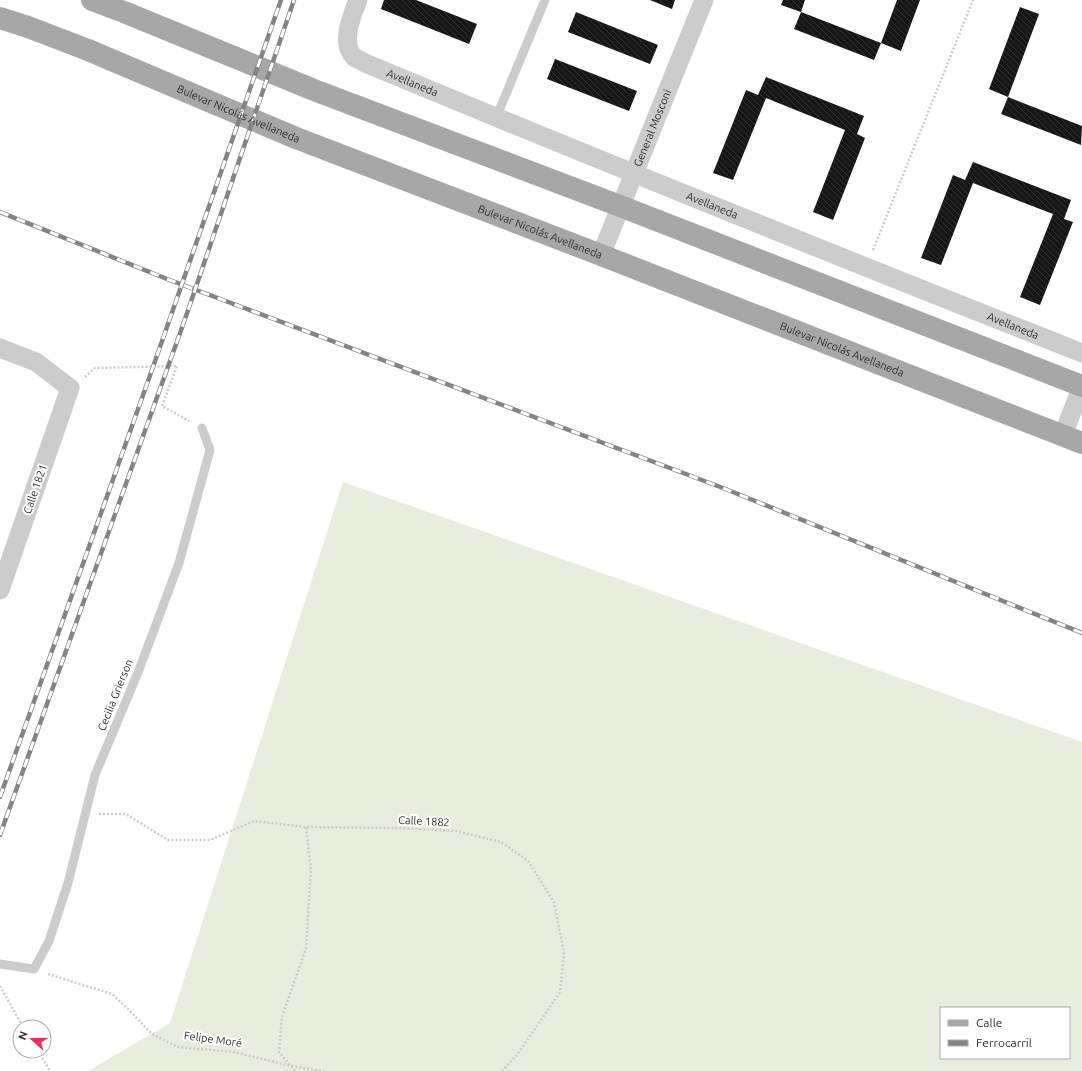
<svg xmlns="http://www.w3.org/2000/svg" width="1082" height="1071" viewBox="0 0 1082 1071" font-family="Ubuntu,sans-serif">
<defs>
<pattern id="building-back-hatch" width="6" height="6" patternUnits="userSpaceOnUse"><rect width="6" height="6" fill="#161616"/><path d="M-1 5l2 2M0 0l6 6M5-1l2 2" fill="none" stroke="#303030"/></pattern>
</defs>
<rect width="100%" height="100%" fill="#fff"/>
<path fill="#e9eddd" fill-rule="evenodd" d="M343,482L1082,742V1071H88L170,1023ZM941,1008H1069V1058H941Z"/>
<path fill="url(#building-back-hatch)" d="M384,0H416L477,24L469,44L381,9Z
M650,0H675L672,9Z
M783,0H805L801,12L781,5Z
M897,0H920L901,51L881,43Z
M1020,7L1039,14L1008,97L1082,126L1081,145L1001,114L1008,97L989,89Z
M576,12L658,45L650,64L568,32Z
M801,12L881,43L874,60L794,29Z
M555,59L637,91L629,111L547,79Z
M766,77L864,116L857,134L865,138L833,220L813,212L845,130L766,98L733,180L713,173L746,90L758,95Z
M973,162L1071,200L1064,219L1073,222L1040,305L1020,297L1053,214L973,183L941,265L921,258L953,175L965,180Z"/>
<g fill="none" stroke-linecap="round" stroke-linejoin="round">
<path stroke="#ccc" stroke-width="2.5" stroke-dasharray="2 2" stroke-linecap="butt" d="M873,250L973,0
M85,377L95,368L177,366L162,406L189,421
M99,814H126L168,840H210L254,821L306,827L398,828L456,831L501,842L528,861L554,902L564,953L560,992L517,1055L502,1071
M48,974L112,994L128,1009L152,1034L178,1047L234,1052L291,1066L324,1071
M0,986L23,1027
M38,1051L50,1071
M295,1071L279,1052L282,1017L306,948L311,869L306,827"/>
<path stroke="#ccc" stroke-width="9" d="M496,118L545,0
M0,964L34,969L49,941L68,883L95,775L139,670L179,563L210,450L202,428"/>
<g stroke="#ccc" stroke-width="19">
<path id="s1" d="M358,0C352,15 340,43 354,57C357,59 362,61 365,63C603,162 842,258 1082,353"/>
<path id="s2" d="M601,255L704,0"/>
<path d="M0,348L36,362L70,388L0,590"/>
<path d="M1063,435L1082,386"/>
</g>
<g stroke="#a7a7a7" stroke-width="22">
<path d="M92,0L124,12L314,90L620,206L1082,386"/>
<path id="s3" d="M0,18L28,27L88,50L296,138L601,255L1082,443"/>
</g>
<defs>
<path id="rail" d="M0,212L167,279L723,488L1082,633
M0,797L153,367L281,0
M0,835L184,322L294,0"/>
</defs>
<use href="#rail" stroke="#848484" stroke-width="4.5"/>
<use href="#rail" stroke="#fff" stroke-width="3" stroke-dasharray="9" stroke-linecap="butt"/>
</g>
<g text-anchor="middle" stroke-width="4" stroke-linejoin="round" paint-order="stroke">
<g font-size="11" fill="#2f2f2f" stroke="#fff">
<text dy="4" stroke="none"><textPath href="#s1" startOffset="124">Avellaneda</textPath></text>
<text dy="4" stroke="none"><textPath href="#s3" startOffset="257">Bulevar Nicolás Avellaneda</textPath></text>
<text dy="4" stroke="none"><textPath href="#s2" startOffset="137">General Mosconi</textPath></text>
<text dy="4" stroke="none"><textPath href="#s1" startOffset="448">Avellaneda</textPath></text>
<text dy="4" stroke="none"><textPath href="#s3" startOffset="581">Bulevar Nicolás Avellaneda</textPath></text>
<text dy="4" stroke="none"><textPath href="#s1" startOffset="772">Avellaneda</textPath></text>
<text dy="4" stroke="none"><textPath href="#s3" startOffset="905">Bulevar Nicolás Avellaneda</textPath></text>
<text transform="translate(35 489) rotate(-71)" y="4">Calle 1821</text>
<text transform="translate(115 695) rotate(-68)" y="4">Cecilia Grierson</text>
<text transform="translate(424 821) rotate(3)" y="4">Calle 1882</text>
<text transform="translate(213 1039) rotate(8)" y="4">Felipe Moré</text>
</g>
</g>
<rect x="940" y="1007" width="130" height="52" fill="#ffffff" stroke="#acacac"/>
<rect x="948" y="1020" width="20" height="6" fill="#a7a7a7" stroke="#acacac"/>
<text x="976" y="1027" font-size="12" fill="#2f2f2f">Calle</text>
<rect x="948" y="1040" width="20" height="6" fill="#848484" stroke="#acacac"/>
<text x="976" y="1047" font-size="12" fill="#2f2f2f">Ferrocarril</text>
<g transform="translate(32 1039) rotate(291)"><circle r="19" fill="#ffffff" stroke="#acacac"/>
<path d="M0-3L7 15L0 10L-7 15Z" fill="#ec2c5d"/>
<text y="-6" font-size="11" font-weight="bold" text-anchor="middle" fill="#2f2f2f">N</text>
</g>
</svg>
